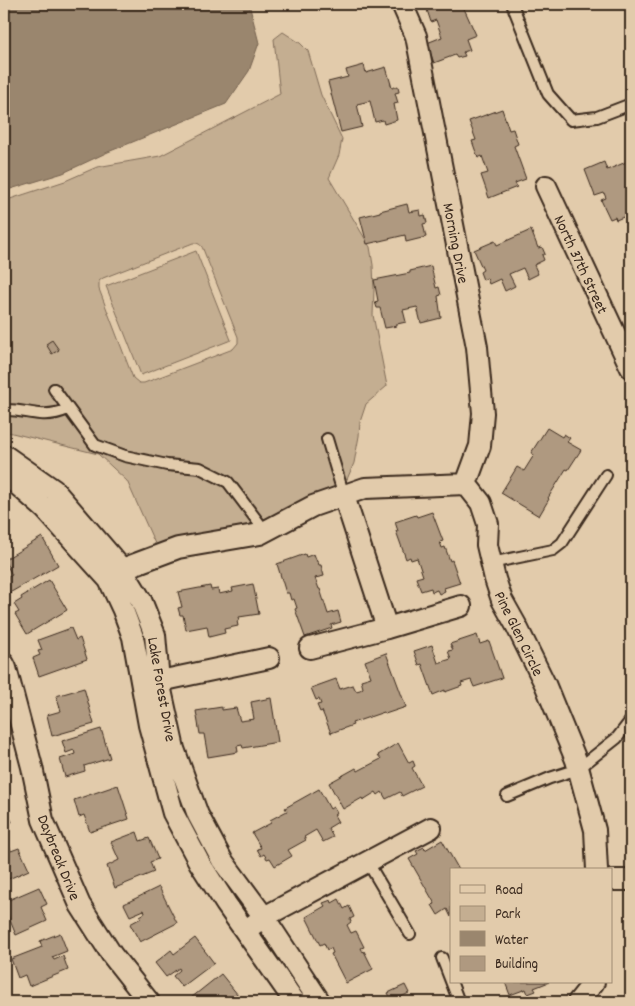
<svg xmlns="http://www.w3.org/2000/svg" width="635" height="1006" viewBox="0 0 635 1006" font-family="Dekko,sans-serif">
<rect width="100%" height="100%" fill="#e2cbab"/>
<filter id="ink" filterUnits="userSpaceOnUse"><feTurbulence type="fractalNoise" baseFrequency=".02" numOctaves="2"/><feDisplacementMap in="SourceGraphic" scale="10" xChannelSelector="R" yChannelSelector="G"/><feConvolveMatrix kernelMatrix="1 2 1 2 8 2 1 2 1" color-interpolation-filters="sRGB"/></filter>
<g filter="url(#ink)">
<path fill="#c4ae91" stroke="#806c58" fill-rule="evenodd" d="M283,32L300,43L308,51L321,95L342,139L339,155L329,178L370,247L373,265L374,290L373,315L387,386L366,404L360,422L359,436L354,463L345,484L308,497L257,524L176,538L156,546L127,481L98,454L4,431V201L65,181L97,167L160,156L280,94L274,39ZM193,243C198,243 201,244 203,249L238,337V343L233,349L144,383H139L133,378L99,289V281L103,278Z
M196,251L231,340L141,375L106,286Z"/>
<path fill="#9a866e" stroke="#74614e" d="M4,4H249L259,43L249,71L226,104L108,152L63,173L4,191Z"/>
<path fill="#af9980" stroke="#3b2a1e" d="M425,4H462L476,35L466,39L470,50L463,52L465,56L457,58L455,55L434,63L427,43L442,37L436,20L431,22Z
M364,65L366,73L386,67L392,88L398,86L399,92L395,93L398,103L394,104L397,120L384,124L383,120L375,122L370,101L357,104L362,127L341,132L328,82L348,77L346,70Z
M502,109L509,130L513,129L518,144L514,146L526,179L515,183L517,187L489,198L481,175L488,173L482,156L478,158L472,141L476,140L469,121Z
M631,160V214L616,220L615,217L610,219L601,200L606,198L604,193L595,196L585,170L604,162L607,170Z
M407,204L409,212L420,210L421,216L425,215L427,223L423,224L426,237L406,242L405,235L367,244L360,217L380,212V211Z
M531,230L538,248L542,247L545,254L542,255L544,260L534,265L538,274L528,279L523,268L509,274L515,286L505,291L500,279L489,284L487,278L483,280L480,272L483,270L474,250L495,241L497,245Z
M431,266L436,288L439,287L441,295L438,296L441,318L421,323L417,307L403,310L406,322L397,324V326L385,328L380,308H377L375,302L378,301L374,280L410,273V271Z
M52,340L59,350L52,354L46,344Z
M547,428L562,437L564,434L570,438L567,442L581,450L568,470L566,469L548,498L549,499L539,516L501,493L517,467L524,471L534,455L531,453Z
M432,512L443,541L440,542L442,548L445,547L450,561L452,560L460,583L444,588L445,591L439,594L437,590L432,592L431,588L421,591L416,578L423,576L417,558L411,560L410,557L406,559L396,531H398L395,522L416,515L417,517Z
M42,537L58,565L6,595L4,591V580L12,575L4,560Z
M305,554L306,557L314,554L317,562H318L319,565H321L324,576L315,578L319,589H320L328,614L338,611L341,622L331,625L332,628L305,637L295,609L297,608L294,599L291,600L289,593H286L277,564Z
M49,580L67,610L27,634L15,614L19,612L14,604L22,599L21,597Z
M253,584L259,614L239,617L240,620L237,621L238,626L224,629L225,633L209,637L207,626L186,630L183,615H180L178,608L182,607L178,592L210,586L211,590L218,589L219,594L233,591L232,588Z
M71,628L76,640L80,638L87,659L39,676L33,658L40,655L38,651L42,650L38,640Z
M477,635L480,644L489,641L502,678L474,687L471,680L461,683L462,686L445,692V690L433,695L422,664L419,665L414,651L432,645L438,663L451,659L448,651L453,650L450,644Z
M386,653L406,707L385,714L384,712L352,723L353,725L331,733L322,711L320,712L317,705L321,704L319,699L316,700L311,688L336,679L340,689L353,685L356,691L360,690L363,688L361,680L371,677L365,661Z
M84,688L94,724L52,736L47,715L61,711L56,696Z
M271,698L278,742L243,748L242,745L237,746L238,752L208,757L204,734H200L196,711L222,707V710L236,708L240,721L254,719L251,702Z
M101,729L110,758L84,766L85,771L65,777L60,759L75,754L74,750L66,753L62,741Z
M398,743L409,763L413,761L415,766L412,768L422,786L402,796L400,792L386,799L382,792L378,795L376,792L363,800L362,798L343,809L329,783L356,768L358,771L381,759L378,755Z
M118,785L129,819L90,832L84,815L79,817L74,800Z
M319,789L330,809L333,807L337,813L334,815L338,822L328,828L333,837L323,842L316,830L304,837L306,840L288,850L292,856L275,866L270,858L267,859L264,854L261,856L257,849L261,848L252,833L271,823L270,820L287,811L285,808Z
M4,804L12,822L4,826Z
M137,832L140,841L149,838L158,859L150,862L154,872L115,888L107,866L119,860L111,842Z
M4,834L11,851L19,848L29,870L4,881Z
M442,840L459,870H451V917L447,909L438,915L432,905L435,904L409,859L418,854L416,851L424,847L425,850Z
M39,887L47,904L41,907L47,921L16,935L4,906V902Z
M159,887L177,923L140,942L130,924L141,918L140,916L145,913L144,910L130,916L124,904Z
M339,899L344,909L349,906L354,917L350,919L351,922L347,925L351,933L356,931L364,947L361,948L363,952L364,951L373,969L346,983L331,954L333,953L331,948L327,950L324,943L320,945L306,917L325,906L323,903L331,900L332,903Z
M60,933L67,951L52,957L54,960L63,956L68,970L29,986L25,975L18,978L11,959L42,947L40,941Z
M195,938L214,963L182,987L173,976L180,970L179,968L166,977L155,963L171,950L174,954Z
M221,974L242,1000L240,1002H186Z
M505,982H549L534,988L536,991L528,994L526,989L510,995Z
M405,985L409,993L401,997L403,1002H385L391,999L388,993Z
M42,997V1002H15V1001Z"/>
<g fill="none" stroke-linecap="round" stroke-linejoin="round">
<defs>
<path id="service" d="M512,4L548,94L571,120L597,117L631,104
M54,389L95,445L125,456L167,465L200,468L228,482L265,531
M4,410C16,409 28,413 40,414C50,415 59,413 68,409
M327,439L344,496
M491,563L553,550L562,543L606,475
M507,796L550,778L578,769L617,738L631,720
M367,861L410,934
M442,958L459,1002"/>
<path id="minor" d="M402,4L416,36L477,347L483,413L480,446L466,484
M546,186L631,368
M4,455L54,490L122,569L141,600L155,635L159,681L174,749L198,815L222,860L264,917L320,1002
M4,473L45,509L109,580L123,610L133,637L149,725L173,813L199,862L226,904L295,1002
M466,484L481,503L488,524L487,545L495,579L502,600L516,625L545,684L576,760L595,830L597,870
M344,496L387,628L461,606
M122,569L178,548L260,534L313,506L365,488L466,484
M310,648L387,628
M4,664L6,668L32,767L43,820L80,905L112,955L149,1002
M146,684L269,658
M611,880H631
M253,925L264,917L431,828
M578,1002L594,982"/>
</defs>
<use href="#service" stroke="#3b2a1e" stroke-width="14"/>
<use href="#minor" stroke="#3b2a1e" stroke-width="24"/>
<use href="#service" stroke="#e2cbab" stroke-width="10"/>
<use href="#minor" stroke="#e2cbab" stroke-width="20"/>
</g>
</g>
<g text-anchor="middle" stroke-width="4" stroke-linejoin="round" paint-order="stroke">
<g font-size="16" fill="#3b2a1e" stroke="#e2cbab">
<text transform="translate(457 243) rotate(79)" y="6">Morning Drive</text>
<text transform="translate(582 264) rotate(65)" y="6">North 37th Street</text>
<text transform="translate(520 633) rotate(64)" y="6">Pine Glen Circle</text>
<text transform="translate(163 689) rotate(80)" y="6">Lake Forest Drive</text>
<text transform="translate(60 857) rotate(68)" y="6">Daybreak Drive</text>
</g>
</g>
<rect width="635" height="1006" fill="none" stroke="#e2cbab" stroke-width="20"/>
<rect x="10" y="10" width="615" height="986" fill="none" stroke="#3b2a1e" stroke-width="2" filter="url(#ink)"/>
<rect x="450" y="868" width="162" height="115" fill="#e2cbab" stroke="#9f8b73"/>
<rect x="460" y="885" width="25" height="8" fill="#e2cbab" stroke="#9f8b73"/>
<text x="495" y="894" font-size="15" fill="#3b2a1e">Road</text>
<rect x="460" y="906" width="25" height="15" fill="#c4ae91" stroke="#9f8b73"/>
<text x="495" y="918" font-size="15" fill="#3b2a1e">Park</text>
<rect x="460" y="931" width="25" height="15" fill="#9a866e" stroke="#9f8b73"/>
<text x="495" y="944" font-size="15" fill="#3b2a1e">Water</text>
<rect x="460" y="956" width="25" height="15" fill="#af9980" stroke="#9f8b73"/>
<text x="495" y="968" font-size="15" fill="#3b2a1e">Building</text>
</svg>
